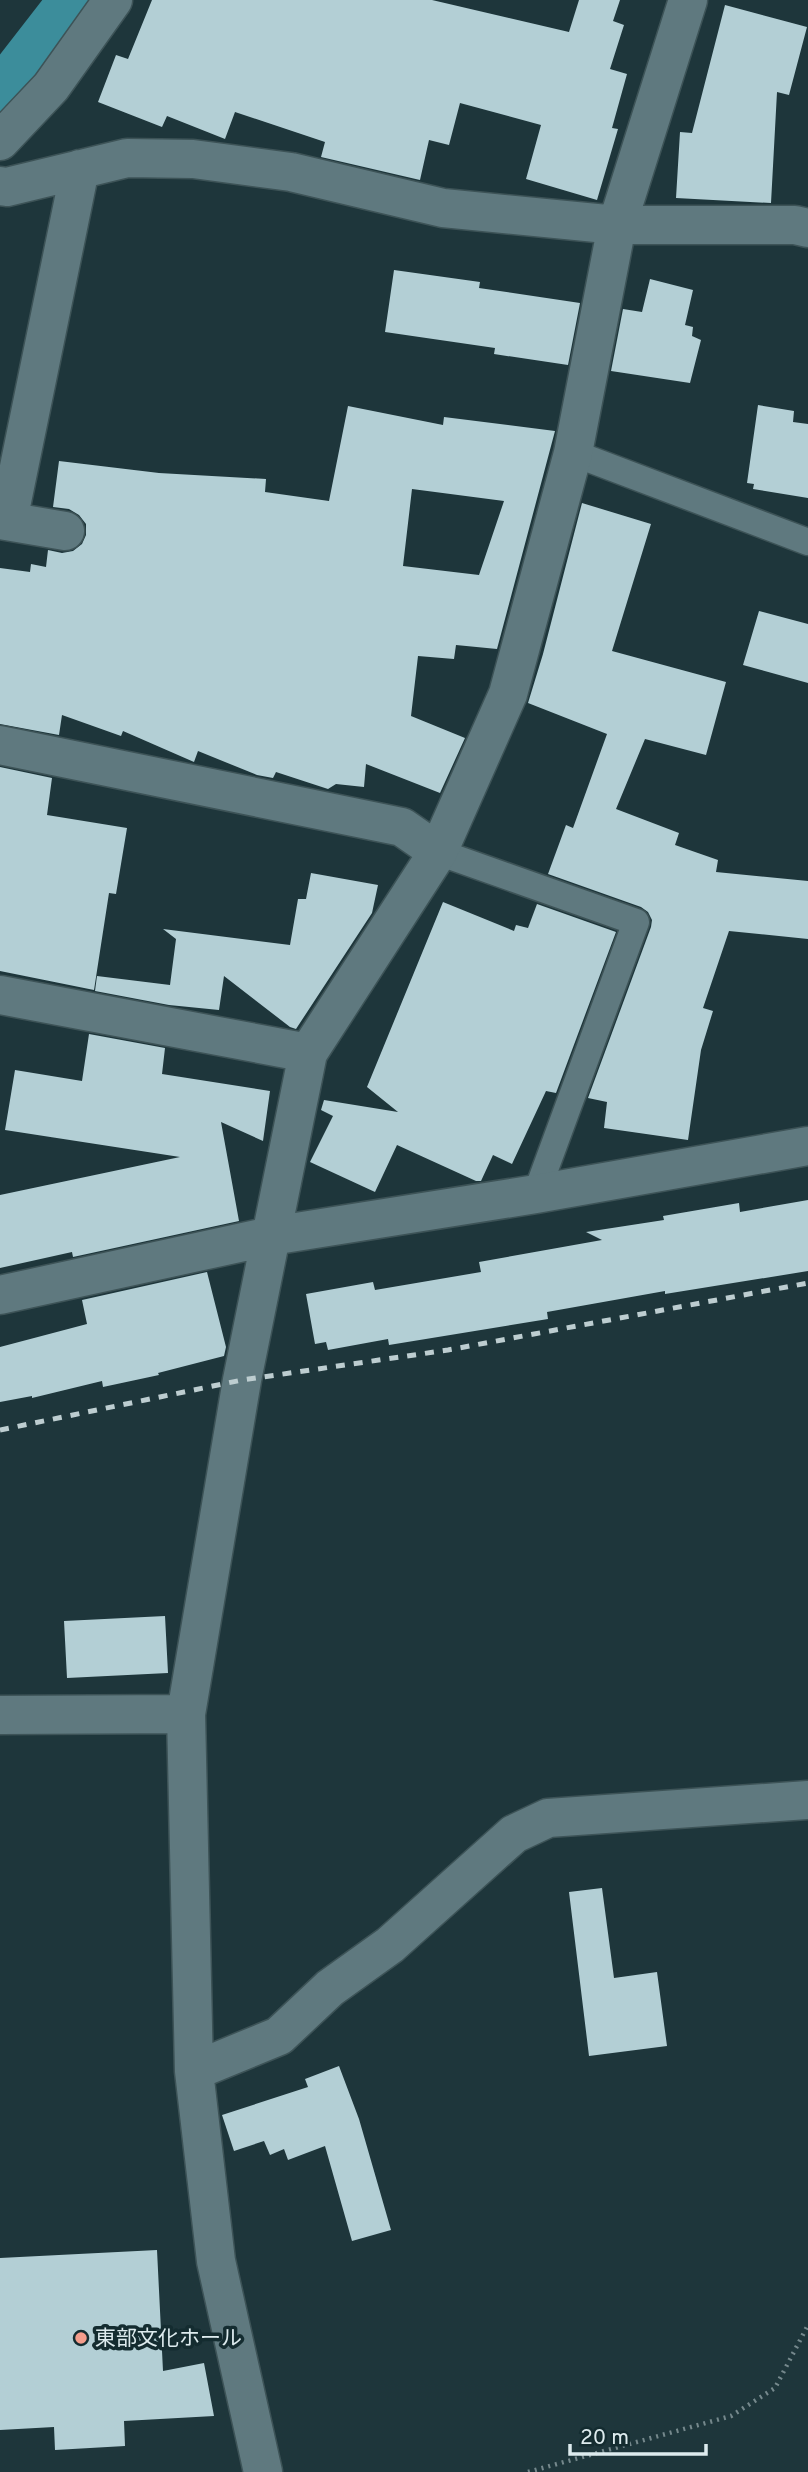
<svg xmlns="http://www.w3.org/2000/svg" width="808" height="2472" viewBox="0 0 808 2472" font-family="Overpass,'Noto Sans JP',sans-serif">
<rect width="100%" height="100%" fill="#1e363b"/>
<g fill="none" stroke-linecap="round" stroke-linejoin="round">
<path stroke="#3c8d9b" stroke-width="47" d="M0,93L72,0"/>
</g>
<path fill="#b3cfd5" fill-rule="evenodd" d="M152,0H432L569,32L579,0H620L613,21L624,25L610,69L627,74L612,128L618,129L597,200L526,179L541,125L460,103L449,145L429,140L420,180L321,157L325,142L235,112L225,139L167,116L162,127L98,102L116,55L128,59Z
M725,5L807,27L789,95L777,92L771,203L676,198L680,132L692,133Z
M394,270L480,282L479,288L580,303L568,365L494,354L495,348L385,332Z
M650,279L693,290L685,325L693,327L692,336L701,340L690,383L611,371L623,309L642,312Z
M758,405L794,411L793,422L808,424V498L753,489L754,484L747,483Z
M348,406L443,425L444,417L555,431L497,649L456,645L454,659L418,656L411,716L465,738L440,793L366,764L364,787L336,784L328,789L276,772L273,778L257,775L198,751L194,762L123,731L121,736L62,715L59,735L0,724V568L30,572L31,564L46,567L48,550L62,553L73,551L82,544L86,535V524L79,515L69,509L53,507L59,461L159,473L266,479L265,492L329,501ZM412,489L504,501L479,575L403,566Z
M582,503L651,524L612,651L726,682L706,755L645,739L616,809L679,833L675,845L718,860L716,872L808,881V939L729,931L703,1008L713,1011L701,1050L688,1140L604,1128L607,1102L588,1098L651,927L652,920L648,912L641,907L548,874L566,825L573,828L607,734L528,703L543,654Z
M759,611L808,624V683L743,665Z
M0,767L52,778L47,815L127,828L116,894L109,893L94,990L0,971Z
M311,873L378,885L372,913L296,1029L290,1027L224,976L219,1010L169,1005L95,991L97,976L170,985L176,939L163,929L290,945L298,899H306Z
M443,902L514,931L516,925L528,928L537,904L616,932L556,1093L546,1091L512,1164L493,1155L481,1181H476L397,1145L375,1192L310,1162L333,1116L321,1110L324,1100L398,1112L367,1087Z
M89,1034L165,1048L162,1074L270,1091L263,1141L221,1122L239,1221L73,1257L72,1252L0,1268V1195L180,1157L5,1130L15,1070L82,1081Z
M808,1200V1271L665,1294V1291L547,1312L548,1319L389,1345L388,1339L328,1350L326,1342L315,1344L306,1294L373,1282L375,1290L481,1272L479,1262L602,1240L586,1232L664,1220L663,1216L739,1203L740,1212Z
M207,1272L226,1347L224,1356L158,1373L159,1375L103,1387L102,1381L32,1398V1396L0,1402V1347L87,1324L82,1300Z
M165,1616L168,1673L67,1678L64,1621Z
M602,1888L614,1978L657,1972L667,2046L589,2056L569,1892Z
M339,2066L359,2119L391,2230L352,2241L325,2146L288,2160L284,2149L270,2155L264,2141L234,2151L222,2115L308,2087L305,2079Z
M157,2250L163,2371L204,2363L214,2416L124,2421L125,2446L55,2450L54,2427L0,2430V2258Z"/>
<g fill="none" stroke-linecap="round" stroke-linejoin="round">
<defs>
<path id="service" d="M573,453L808,542
M438,852L636,922L536,1194"/>
<path id="minor" d="M0,141L51,87L113,0
M0,186L7,187L127,158L193,159L291,172L443,208L617,225H795L808,228
M0,520L65,531
M8,521L80,169
M0,745L402,827L438,852
M0,995L308,1053
M0,1295L271,1236L536,1194L808,1146
M0,1715L186,1714
M194,2071L279,2036L330,1988L390,1945L514,1834L548,1818L808,1800
M263,2472L216,2261L194,2071L186,1714L242,1380L308,1053L438,852L508,694L573,453L617,225L688,0"/>
</defs>
<use href="#service" stroke="#3d5357" stroke-width="29"/>
<use href="#minor" stroke="#3d5357" stroke-width="41"/>
<path stroke="#75888c" stroke-width="4.5" stroke-dasharray="2 5" stroke-linecap="butt" d="M528,2472L731,2416L775,2388L808,2325"/>
<use href="#service" stroke="#5f797f" stroke-width="26"/>
<use href="#minor" stroke="#5f797f" stroke-width="38"/>
<path stroke="#bdcdd0" stroke-width="5" stroke-dasharray="9 9" stroke-linecap="butt" d="M0,1430L242,1380L448,1350L808,1283"/>
</g>
<circle fill="#f49d8c" stroke="#142c30" stroke-width="2.5" cx="81" cy="2338" r="7"/>
<g text-anchor="middle" stroke-width="7" stroke-linejoin="round" paint-order="stroke">
<g font-size="21" fill="#ddebee" stroke="#142c30" text-anchor="start">
<text x="95" y="2345">東部文化ホール</text>
</g>
</g>
<path d="M570 2444v10h136v-10" fill="none" stroke="#ddebee" stroke-width="3.5"/>
<text x="580" y="2444" font-size="21" fill="#ddebee" stroke="#142c30" stroke-width="5" paint-order="stroke">20 m</text>
</svg>
